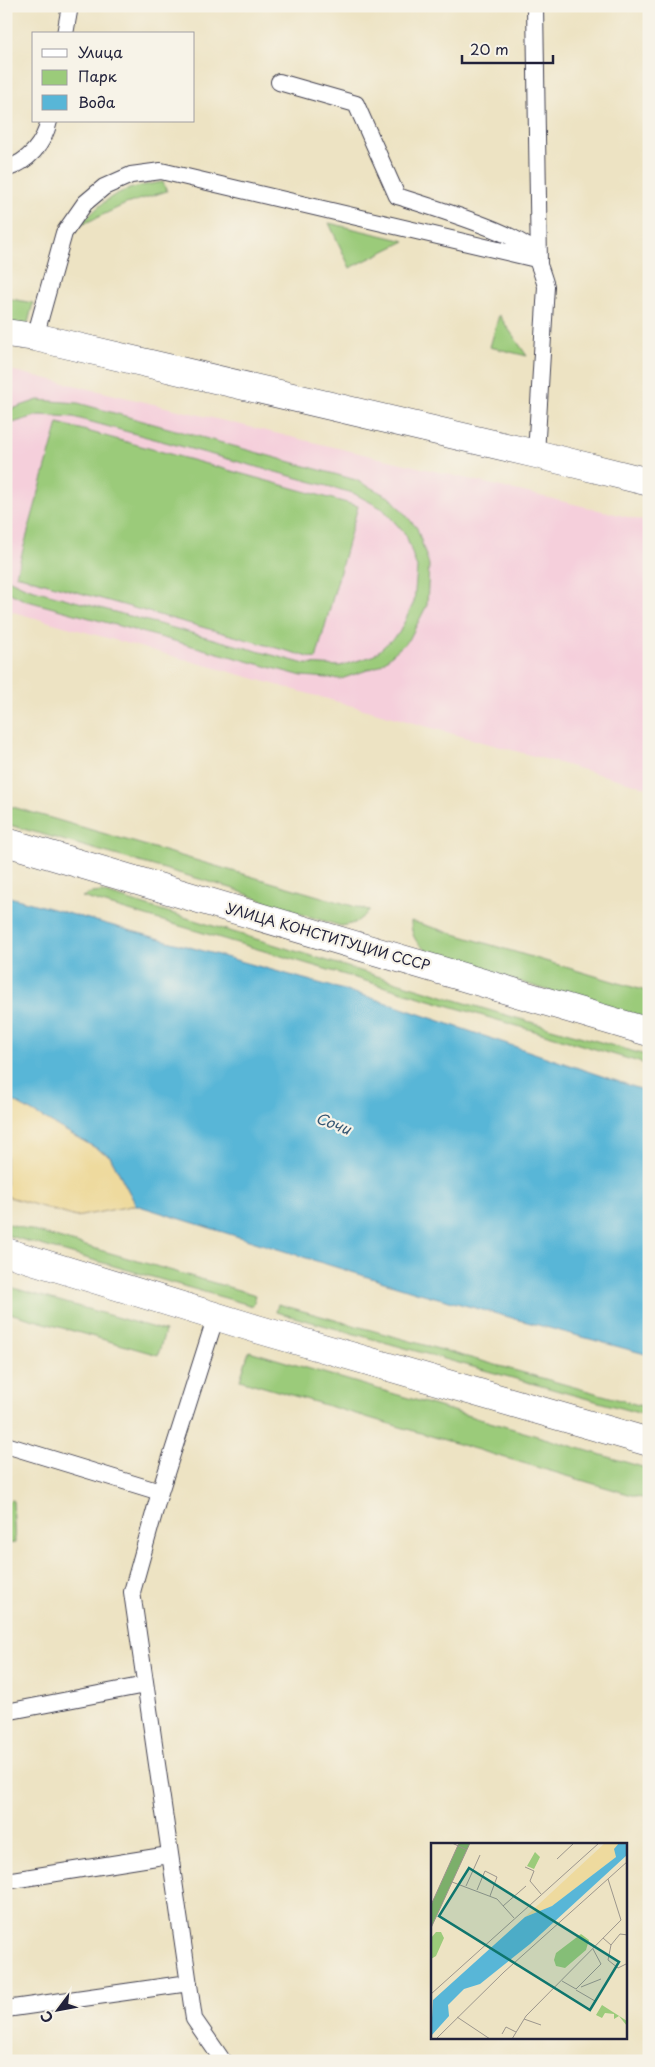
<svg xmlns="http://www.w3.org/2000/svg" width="655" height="2067" viewBox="0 0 655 2067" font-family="'Playpen Sans',sans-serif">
<rect width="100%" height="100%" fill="#f7f3e8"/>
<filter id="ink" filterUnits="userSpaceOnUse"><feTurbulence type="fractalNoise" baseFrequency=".02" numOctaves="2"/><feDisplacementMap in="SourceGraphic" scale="10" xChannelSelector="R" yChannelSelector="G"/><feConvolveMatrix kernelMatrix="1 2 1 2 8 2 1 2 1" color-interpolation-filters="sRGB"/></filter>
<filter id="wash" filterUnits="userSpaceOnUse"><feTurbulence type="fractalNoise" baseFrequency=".0096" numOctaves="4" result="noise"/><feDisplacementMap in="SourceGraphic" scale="20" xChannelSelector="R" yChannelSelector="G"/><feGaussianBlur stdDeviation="1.12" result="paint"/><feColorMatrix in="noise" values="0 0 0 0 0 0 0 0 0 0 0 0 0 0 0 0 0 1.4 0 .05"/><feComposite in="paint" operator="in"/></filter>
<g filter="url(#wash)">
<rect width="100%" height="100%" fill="#ede3c3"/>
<path fill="#f5cfdb" d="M6,369L649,522V788L6,610Z"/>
<path fill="#9bcb7a" stroke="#5e765a" d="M163,182L167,191L126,204L79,226C110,194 118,189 163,182Z
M329,223L405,241L350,268Z
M6,298L33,303L27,327L6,323Z
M499,315L527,356L490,347Z
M38,400L78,403L356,480L391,498L417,528L429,565L427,605L409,640L379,666L341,679L302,676L24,600L6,591V578L27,588L305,664L340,666L373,656L399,633L414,602L417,568L406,535L383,509L353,493L73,417L39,415L6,425V411Z
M58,423L358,506L316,659L16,575Z
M6,805L370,911L355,923L341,926L284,909L231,888L6,824Z
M102,892L485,1009L649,1056V1065L82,897L92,893Z
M411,921L649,992V1022L437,956C420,948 411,940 411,921Z
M6,1223L256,1295L253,1306L6,1235Z
M6,1286L165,1331L158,1355L6,1312Z
M278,1304L649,1408V1416L276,1312Z
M249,1351L649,1469V1500L240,1380Z
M13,1500L15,1543L6,1544V1501Z"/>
<path fill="#eeda9e" stroke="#887e6c" d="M6,1097L110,1156L136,1205L76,1217L6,1196Z"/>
<path fill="#58b6d7" stroke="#3d6c89" d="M6,896L369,997L649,1092V1355L416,1292L136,1205L110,1156L6,1097Z"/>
</g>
<g filter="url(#ink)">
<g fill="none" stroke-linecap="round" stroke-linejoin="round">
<defs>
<path id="service" d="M535,6L539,264
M65,34L70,6
M279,82L356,104L397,196C422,204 519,233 532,251C539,261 542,274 546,286L536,454
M6,169C28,162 44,144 49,121
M35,337L64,233L85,203L104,187L131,175L161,171L536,259
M216,1316L160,1492L132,1592L194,2019L223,2061
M6,1445L160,1492
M6,1712L145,1685
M6,1881L169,1855
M6,2009L189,1983"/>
<path id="minor" d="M6,333L35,337L536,454L649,482"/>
<path id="tertiary" d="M6,1252L257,1329L649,1442"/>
<path id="secondary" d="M6,842L649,1032"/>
</defs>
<use href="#service" stroke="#403f4f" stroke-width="18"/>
<use href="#minor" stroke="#403f4f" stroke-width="29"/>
<use href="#tertiary" stroke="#403f4f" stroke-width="29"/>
<use href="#secondary" stroke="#403f4f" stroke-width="29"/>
<use href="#service" stroke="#fff" stroke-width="16"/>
<use href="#minor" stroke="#fff" stroke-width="28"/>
<use href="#tertiary" stroke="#fff" stroke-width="28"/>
<use href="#secondary" stroke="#fff" stroke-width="28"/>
</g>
</g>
<g text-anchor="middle" stroke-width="4.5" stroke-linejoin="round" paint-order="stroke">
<g font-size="14" fill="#22223b" stroke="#f7f3e8">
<text transform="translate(328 937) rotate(16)" y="5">УЛИЦА КОНСТИТУЦИИ СССР</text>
</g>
<g font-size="15" font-style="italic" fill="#355672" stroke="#f7f3e8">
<text transform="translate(333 1124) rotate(21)" y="5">Сочи</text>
</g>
</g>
<g transform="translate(431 1843)">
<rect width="196" height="196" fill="#ede3c3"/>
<path d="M104,9L109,14L103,26L96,23ZM5,89H10L13,95L5,113L0,116V95ZM150,91L158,97L155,107L134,125L125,123L123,117L125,110ZM171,162L196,178V183L188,173L183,176V171L174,170L171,175L165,172Z" fill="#9bcb7a"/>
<path d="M28,0H39L0,85V62Z" fill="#7caf6a"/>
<path d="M174,0H188L184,6L185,14L121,63L94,74Z" fill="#eeda9e"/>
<path d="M188,0H196V12L99,101L49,141L33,146L17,162L18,173L0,193L2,157L94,74L121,63L185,14L183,6Z" fill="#58b6d7"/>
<path fill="none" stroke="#9c968d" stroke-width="1" d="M21,0L36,7M126,16L143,0M94,24L103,28L99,38L110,51M21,39L66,56L83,75M35,43L49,12M46,47L54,28L66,34L59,53M0,62L28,0M72,63L95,43M0,85L39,0M172,95L180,102L177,117L187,125L197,120M180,102L189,91L197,92M131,138L145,146M150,144L170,136M145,146L170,121L162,106M145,147L164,158M0,151L168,0M26,174L59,196M93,176L110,182M71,191L75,184L85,189M5,196L73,129L197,18M81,196L95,173L190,77L177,36"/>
<path fill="#0f766e" fill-opacity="0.15" stroke="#0f766e" stroke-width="2.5" d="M38,25L188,119L159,167L8,73Z"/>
<rect width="196" height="196" fill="none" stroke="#22223b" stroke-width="2.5"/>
</g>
<rect width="655" height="2067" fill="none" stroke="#f7f3e8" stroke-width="25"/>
<rect x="32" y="32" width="162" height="90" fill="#f7f3e8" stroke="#a29fa3"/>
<rect x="42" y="49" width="25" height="8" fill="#ffffff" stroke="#a29fa3"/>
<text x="78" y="58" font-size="15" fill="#22223b">Улица</text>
<rect x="42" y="70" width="25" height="15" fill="#9bcb7a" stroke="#a29fa3"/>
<text x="78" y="82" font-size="15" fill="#22223b">Парк</text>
<rect x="42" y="95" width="25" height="15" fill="#58b6d7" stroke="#a29fa3"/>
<text x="78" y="108" font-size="15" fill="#22223b">Вода</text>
<g transform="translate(58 2010) rotate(238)" stroke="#f7f3e8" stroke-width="4" paint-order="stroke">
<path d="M0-4L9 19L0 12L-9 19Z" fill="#22223b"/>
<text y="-8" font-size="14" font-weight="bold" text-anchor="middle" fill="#22223b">С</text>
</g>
<path d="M462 55v8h91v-8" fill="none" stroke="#22223b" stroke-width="2.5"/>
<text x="470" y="55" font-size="15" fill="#22223b" stroke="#f7f3e8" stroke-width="4" paint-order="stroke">20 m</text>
</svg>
